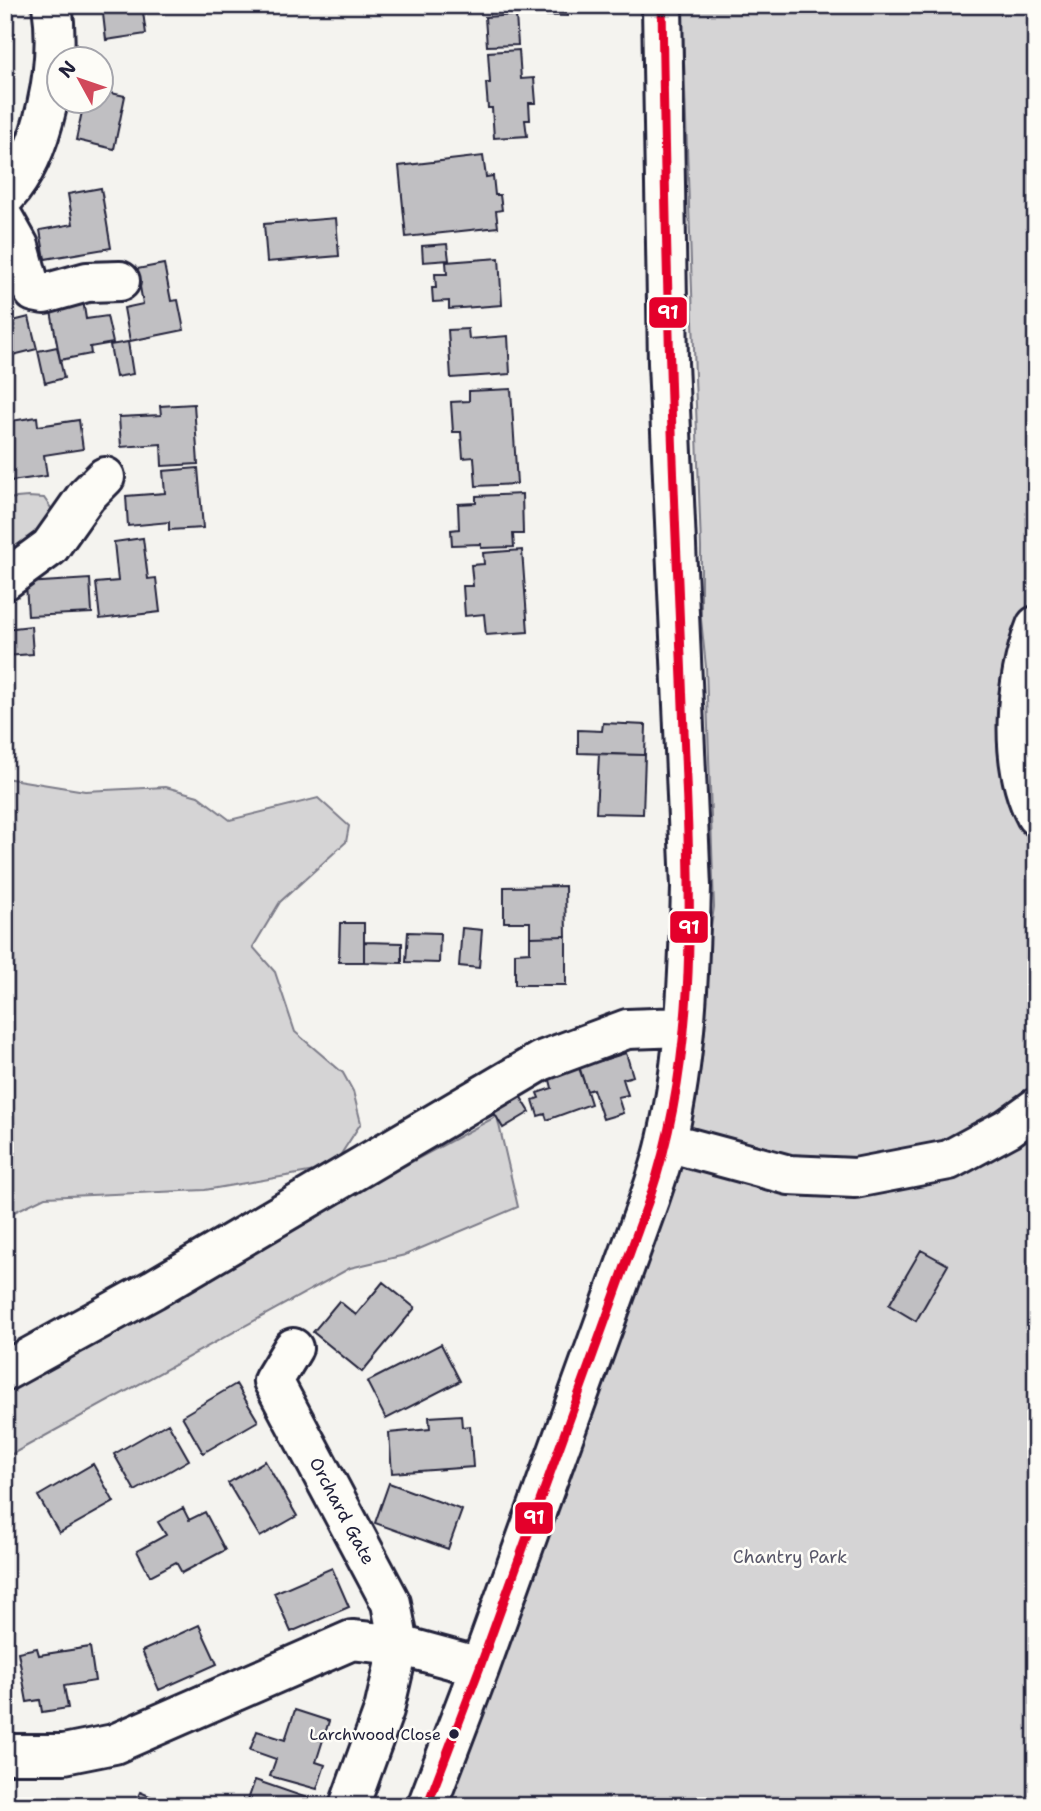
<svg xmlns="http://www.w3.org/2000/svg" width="1041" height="1811" viewBox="0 0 1041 1811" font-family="'Shantell Sans',sans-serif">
<rect width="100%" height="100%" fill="#f4f3ef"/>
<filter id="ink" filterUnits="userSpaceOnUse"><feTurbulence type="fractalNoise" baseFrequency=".0143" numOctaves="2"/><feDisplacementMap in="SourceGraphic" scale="14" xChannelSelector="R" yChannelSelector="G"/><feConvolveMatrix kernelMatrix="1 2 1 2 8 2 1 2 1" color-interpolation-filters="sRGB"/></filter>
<g filter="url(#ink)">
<path fill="#d5d4d5" stroke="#7c7b88" stroke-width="2" d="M682,5H1036V1806H427L480,1667L673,1193L714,907L706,667L701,619V548Z
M28,497L44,498L53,511L56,523L5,566V499Z
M5,778L85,791L166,787L198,796L230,820L318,798L349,826L346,842L280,902L253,947L275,972L295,1032L343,1073L353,1091L361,1123L332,1168L205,1190L45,1197L14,1212L5,1224Z
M497,1116L518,1207L405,1255L350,1268L5,1458V1381Z"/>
<path fill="#c0bfc2" stroke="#22223b" stroke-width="2" d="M102,5H142L146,34L106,40Z
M530,5H568V16L530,15Z
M516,15L518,45L487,46L485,17Z
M519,50L521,79L534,78L536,103H529L530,120H525L527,136L494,138L492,108H488L486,83H490L488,52Z
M102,91L125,96L114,149L76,140L84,102H102Z
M483,156L486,177L493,176L495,195H500L502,210L496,211L498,227L406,237L399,166Z
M101,188L111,248L45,259L40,230L73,224L68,194Z
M336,218L339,256L267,262L264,224Z
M447,244L449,260L423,262L422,246Z
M499,258L502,305L449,309V301L433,302L432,288H436L435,274H447L446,262Z
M164,264L171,301L178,300L184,330L130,341L124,308L143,304L137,269Z
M83,300L86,319L107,316L113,343L90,347L91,354L60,360L50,306Z
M5,305L9,322L29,317L37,349L5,357Z
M468,329L469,339L508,336L510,374L451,378L448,330Z
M128,342L133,374L116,377L110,345Z
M57,347L64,378L45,383L38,351Z
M511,389L517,484L476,486L474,457L463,458L461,432H453L451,402L469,401V391Z
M194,404L198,464L162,466L161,444L121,447L119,417L161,415L160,406Z
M37,417L38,426L79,420L83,449L44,455L47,476L11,481L5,422Z
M198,468L203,528L169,530V522L128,526L126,496L165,493L163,471Z
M522,494L523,534H513L514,547L481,548V544L452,545L451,530L459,529L458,504L476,503V496Z
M143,538L148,579L156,578L160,612L100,619L96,583L118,581L114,542Z
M522,550L528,632L486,635L484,614L465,616L463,586H473L471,565L484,564L483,553Z
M90,579L92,613L28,616L26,583Z
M31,626L33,654L5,656V629Z
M603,723L646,725L645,755L578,753V730L602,731Z
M599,754L645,755L643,814L596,813Z
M565,886L566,936L530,937V922H504V887Z
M340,923H364V962H339Z
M462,928L482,930L479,968L459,966Z
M408,932L440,933L439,963L406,962Z
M566,936V985H515V953L530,952V937Z
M364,942L402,943V963L364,962Z
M626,1053L633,1076L623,1079L628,1095L618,1097L623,1113L603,1119L593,1089L587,1091L577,1062L597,1055L600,1061Z
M579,1066L591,1104L547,1120L545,1114L538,1116L533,1100L539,1098L537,1093L552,1088L549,1076Z
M514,1086L530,1112L503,1128L495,1114L486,1119L478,1106Z
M921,1250L948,1265L916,1321L889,1305Z
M383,1282L415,1308L362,1372L313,1332L339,1301L356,1315Z
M441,1344L460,1381L386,1419L367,1382Z
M236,1384L258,1421L203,1453L182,1416Z
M461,1415L462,1427L470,1426L473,1467L392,1473L389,1433L430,1429L429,1417Z
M168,1423L189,1460L135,1491L114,1454Z
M265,1461L297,1516L260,1537L228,1483Z
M93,1464L114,1502L59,1533L38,1496Z
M389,1483L462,1510L448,1549L375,1523Z
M183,1508L189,1520L205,1512L225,1550L182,1573L176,1562L150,1576L137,1551L166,1535L158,1522Z
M332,1568L349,1607L291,1632L274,1593Z
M199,1625L217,1664L159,1690L142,1651Z
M90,1647L95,1681L64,1686L68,1708L42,1712L40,1700L27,1702L18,1652L37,1648L39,1655Z
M295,1710L329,1721L316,1762L325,1765L317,1789L270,1776L276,1759L250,1750L257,1731L285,1740Z
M255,1780L313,1800L311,1806H246Z
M140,1792L166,1803L165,1806H134Z
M23,1798L43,1806H20Z"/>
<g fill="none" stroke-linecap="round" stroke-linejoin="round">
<defs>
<path id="minor" d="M5,197C45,153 61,63 52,5
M5,221L19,246L30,286L34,292L44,294L87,282L120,281
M5,580L50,547L86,496L105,477
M1036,626C1015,680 1008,763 1036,816
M667,1142L789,1175L855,1178L949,1160L1008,1128L1036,1108
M293,1348L273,1381L391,1603L399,1645L384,1710L349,1806
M5,1371L154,1289L541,1061L627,1029L683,1027
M5,1754H64L114,1744L352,1640L399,1645L480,1667
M427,1806L480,1667L650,1197C656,1179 663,1160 667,1140C686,1058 689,971 691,887L668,363L662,5"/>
</defs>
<use href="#minor" stroke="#22223b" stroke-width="44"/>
<use href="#minor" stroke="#fdfcf7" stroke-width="38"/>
<defs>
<path id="bus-1" d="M427,1806L480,1667L650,1197C695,1063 692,920 686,780C683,714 681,648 678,582C669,390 665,198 662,5"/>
</defs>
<use href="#bus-1" stroke="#fdfcf7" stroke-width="14"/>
<use href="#bus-1" stroke="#e4002b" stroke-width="9"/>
</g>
</g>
<circle fill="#22223b" stroke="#fdfcf7" stroke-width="2.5" cx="454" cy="1734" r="6"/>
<g text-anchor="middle" stroke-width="5" stroke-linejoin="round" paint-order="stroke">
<g font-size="16" fill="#22223b" stroke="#fdfcf7" text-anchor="end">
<text x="441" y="1740">Larchwood Close</text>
</g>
<g font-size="18" fill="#22223b" stroke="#fdfcf7">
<text transform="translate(342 1511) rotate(62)" y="6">Orchard Gate</text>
</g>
<g font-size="18" fill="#585769" stroke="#fdfcf7">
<text x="790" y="1563">Chantry Park</text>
</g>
</g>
<g stroke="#fdfcf7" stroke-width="2.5">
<rect x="648" y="296" width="40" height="33" rx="7" fill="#e4002b"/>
<rect x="669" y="910" width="40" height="34" rx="7" fill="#e4002b"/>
<rect x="514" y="1501" width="40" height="34" rx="7" fill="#e4002b"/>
</g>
<g font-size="19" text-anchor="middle" font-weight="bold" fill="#fff">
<text x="668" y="319">91</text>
<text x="689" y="934">91</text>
<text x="534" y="1524">91</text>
</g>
<rect width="1041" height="1811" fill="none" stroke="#fdfcf7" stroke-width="28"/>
<rect x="14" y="14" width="1013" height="1783" fill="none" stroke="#22223b" stroke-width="2.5" filter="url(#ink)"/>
<g transform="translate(80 80) rotate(310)"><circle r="33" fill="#fdfcf7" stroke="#a5a5ac" stroke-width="2"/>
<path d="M0-5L12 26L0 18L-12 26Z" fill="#d1495b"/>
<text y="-10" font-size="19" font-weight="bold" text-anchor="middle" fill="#22223b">N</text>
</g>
</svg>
